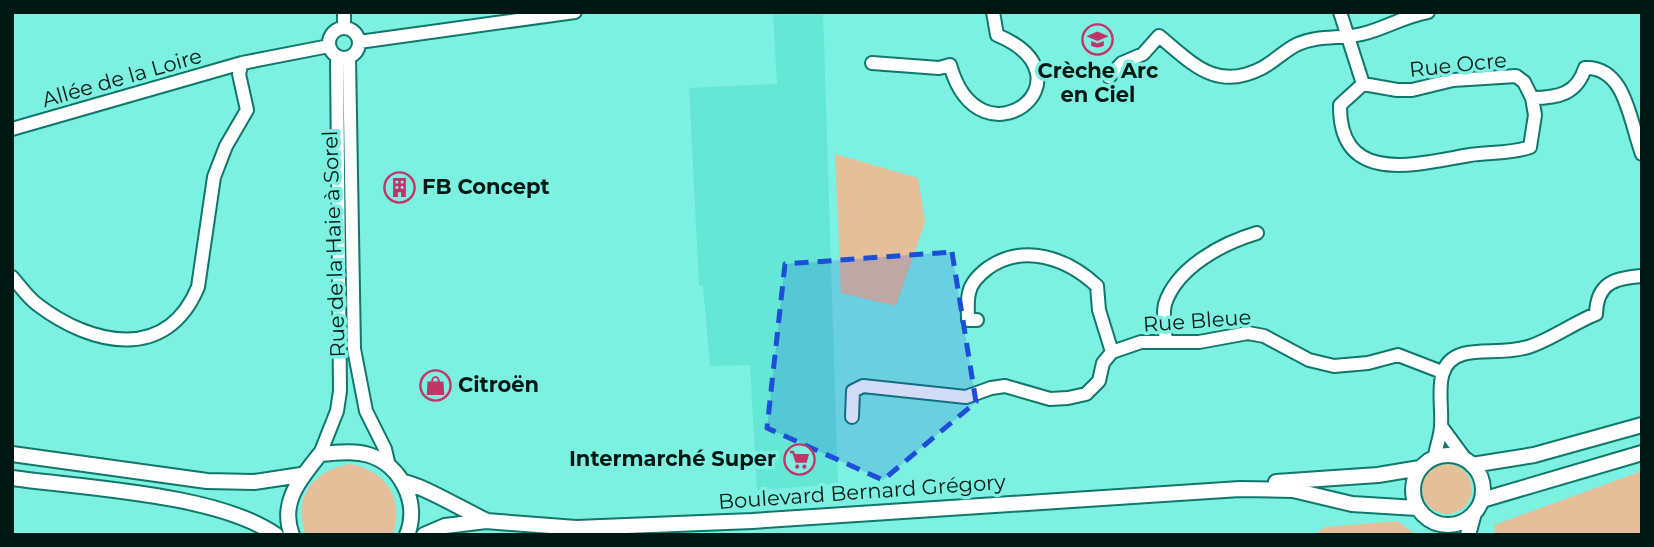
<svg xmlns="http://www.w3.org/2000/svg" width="1654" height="547" viewBox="0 0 1654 547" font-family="Montserrat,sans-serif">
<rect width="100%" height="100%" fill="#7df1e1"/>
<path fill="#65e7d5" d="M773,12H823L838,484L757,490L750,365L710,366L703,286H699L689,88L777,84Z"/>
<path fill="#e5be9a" d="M835,154L918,178L925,222L896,306L841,293Z
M1422 489a25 25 0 1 1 50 0a25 25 0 1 1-50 0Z
M351,464C387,472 404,498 393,534L306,535C291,498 314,469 351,464Z
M1642,471V535H1495L1494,525Z
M1398,521L1416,535H1313L1325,527Z"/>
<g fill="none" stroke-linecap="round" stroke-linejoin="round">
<defs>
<path id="minor" d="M344,12V27
M1340,12L1363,84
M329 43a15 15 0 1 1 30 0a15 15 0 1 1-30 0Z
M359,42L575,12
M349,57L354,349L366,411L385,449L389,466
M872,63L939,68L950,65C980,171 1099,78 997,35L993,12
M1109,77L1122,63L1143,54L1159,36C1192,63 1216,92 1262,68C1275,61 1285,50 1298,44C1318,35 1341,39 1362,34C1384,29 1404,16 1428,12
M1363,84L1397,90H1412L1453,80L1516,76L1524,82L1532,98C1558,98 1577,94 1585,68C1626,66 1630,123 1642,154
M1363,84L1340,105C1339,187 1418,164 1470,155C1490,152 1510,154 1530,147L1535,115L1532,98
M12,129L242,63L329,46
M12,277C20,286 28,298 38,305C92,346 167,362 198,287L214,177L226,146L247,110L239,74L242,63
M1166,342C1165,329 1162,316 1165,304C1177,267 1223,243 1257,233
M1112,352L1141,342H1199L1248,333L1264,336L1309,360L1334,366L1368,363L1398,355L1442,372
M852,417L853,391L863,386L966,397L991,388L1005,386L1050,399L1068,398L1086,394L1099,381L1103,363L1112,352L1099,310L1097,286C1067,258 1024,243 988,268C980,274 971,282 969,293C967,301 968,312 968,320H977
M1441,426L1466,460
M320,454L337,411L340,391L337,56
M1435,457C1436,446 1441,436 1441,425C1443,401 1431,363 1463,354C1482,349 1505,354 1528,347C1551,340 1573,323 1596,314C1597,283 1614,278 1642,276"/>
<path id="tertiary" d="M12,454L207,481L254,482L301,475
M1413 490a35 35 0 1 1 70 0a35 35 0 1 1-70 0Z
M1472,465L1534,455L1642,425
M12,478C85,488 218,494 276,535
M402,482C419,483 465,511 485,520
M1276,482L1378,475L1420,468
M1482,500L1642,453
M292,535C279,502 301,478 320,454C336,453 353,450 369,455C401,465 420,503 407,535
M424,535L445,526L486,521L576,528L752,521L1240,489L1293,490L1352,504L1417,508
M1468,535L1474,513"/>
</defs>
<use href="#minor" stroke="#10776c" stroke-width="16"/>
<use href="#tertiary" stroke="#10776c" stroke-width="18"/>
<use href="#minor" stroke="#fff" stroke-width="12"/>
<use href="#tertiary" stroke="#fff" stroke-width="14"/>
</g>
<path fill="#1d4ed8" fill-opacity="0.2" stroke="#1d4ed8" stroke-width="5" stroke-dasharray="14 9" stroke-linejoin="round" d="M952,252L976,402L883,480L767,428L785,264Z"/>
<defs>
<symbol id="school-ring" viewBox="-11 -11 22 22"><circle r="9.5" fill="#7df1e1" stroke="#c03467" stroke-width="1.5"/><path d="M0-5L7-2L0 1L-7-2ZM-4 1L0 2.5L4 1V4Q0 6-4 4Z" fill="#c03467"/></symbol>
<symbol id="building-ring" viewBox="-11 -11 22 22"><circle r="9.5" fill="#7df1e1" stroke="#c03467" stroke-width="1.5"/><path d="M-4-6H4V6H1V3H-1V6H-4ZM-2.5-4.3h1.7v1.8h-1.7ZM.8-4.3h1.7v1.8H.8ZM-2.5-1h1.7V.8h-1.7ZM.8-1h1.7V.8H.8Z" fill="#c03467"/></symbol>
<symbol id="shop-ring" viewBox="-11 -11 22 22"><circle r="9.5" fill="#7df1e1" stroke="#c03467" stroke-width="1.5"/><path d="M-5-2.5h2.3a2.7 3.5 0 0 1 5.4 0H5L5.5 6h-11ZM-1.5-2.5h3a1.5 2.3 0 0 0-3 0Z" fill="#c03467"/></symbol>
<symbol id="supermarket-ring" viewBox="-11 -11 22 22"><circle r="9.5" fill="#7df1e1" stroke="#c03467" stroke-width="1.5"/><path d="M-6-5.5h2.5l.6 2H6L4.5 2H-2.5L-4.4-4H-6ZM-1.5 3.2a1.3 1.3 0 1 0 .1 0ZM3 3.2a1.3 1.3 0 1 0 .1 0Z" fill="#c03467"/></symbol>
</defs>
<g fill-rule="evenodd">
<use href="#school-ring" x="1080" y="22" width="35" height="35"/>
<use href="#building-ring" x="382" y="170" width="35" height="35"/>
<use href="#shop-ring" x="418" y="368" width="35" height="35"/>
<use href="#supermarket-ring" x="782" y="442" width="35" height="35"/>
</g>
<g text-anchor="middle" stroke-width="7" stroke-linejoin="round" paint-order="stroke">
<g font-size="21" fill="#001814" stroke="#7df1e1">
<text transform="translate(1458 65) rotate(-6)" y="7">Rue Ocre</text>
<text transform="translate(122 78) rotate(-16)" y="7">Allée de la Loire</text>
<text transform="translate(334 244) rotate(-92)" y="7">Rue de la Haie à Sorel</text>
<text transform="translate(1197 321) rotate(-4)" y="7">Rue Bleue</text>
<text transform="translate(862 492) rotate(-4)" y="7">Boulevard Bernard Grégory</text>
</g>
<g font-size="21" font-weight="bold" fill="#001814" stroke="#7df1e1" text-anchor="start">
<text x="1098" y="78" text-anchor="middle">Crèche Arc<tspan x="1098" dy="24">en Ciel</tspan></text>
<text x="422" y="194">FB Concept</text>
<text x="458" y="392">Citroën</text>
<text x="776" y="466" text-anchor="end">Intermarché Super</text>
</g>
</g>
<rect width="1654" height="547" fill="none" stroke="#001814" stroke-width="28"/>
</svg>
